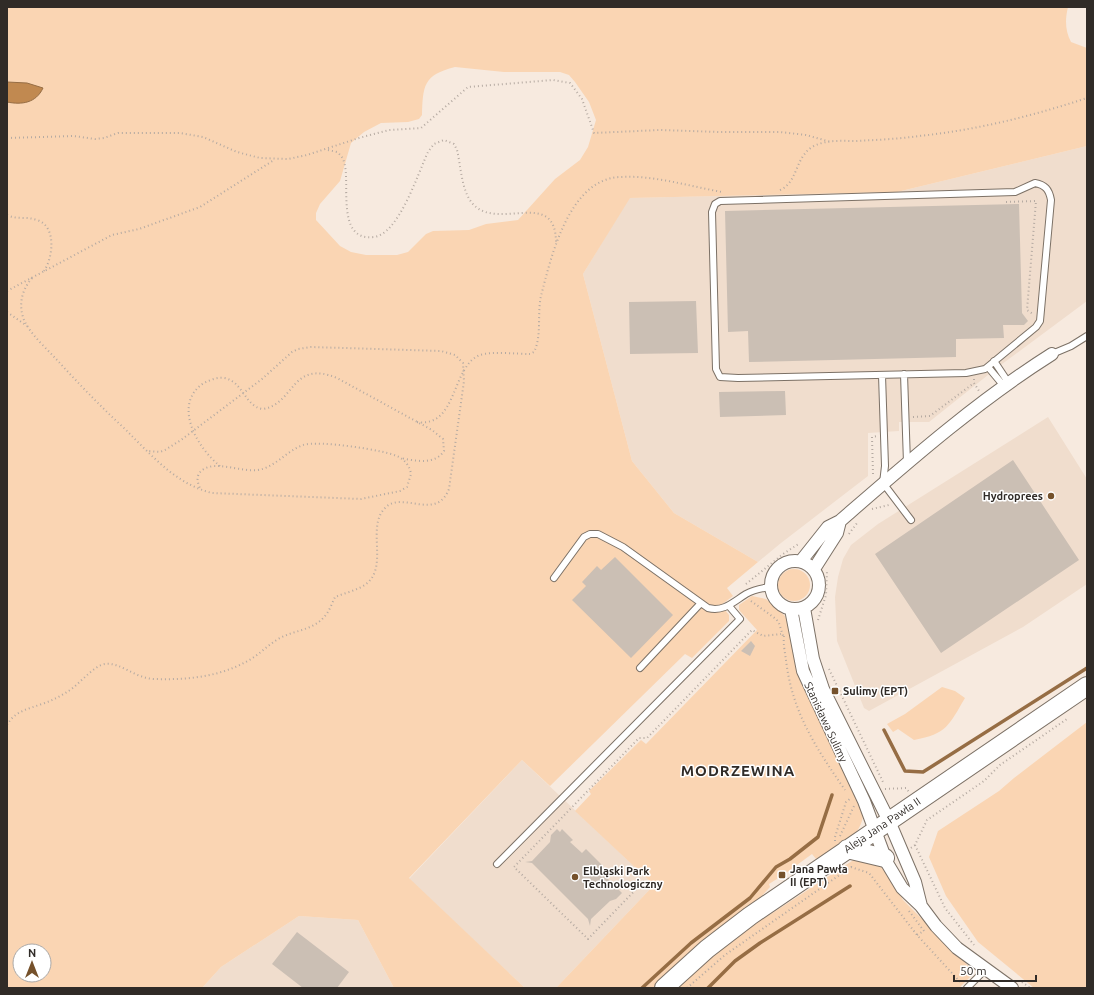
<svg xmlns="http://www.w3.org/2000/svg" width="1094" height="995" viewBox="0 0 1094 995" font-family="Ubuntu,sans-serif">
<rect width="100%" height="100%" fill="#f7eadf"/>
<path fill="#f0ddcd" d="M1087,146V301L998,367L929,422H899V431L868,433V476L781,543L758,562L674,513L632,461L583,274L629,198L897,192Z
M1048,417L1087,479V584L1023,627L869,711L864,708L837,641L835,597L838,577L843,559L851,545L878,524Z
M522,760L654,885L556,988H525L409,879Z
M299,916L358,920L394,988H202L221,967Z"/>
<path fill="#fad5b3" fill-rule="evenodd" d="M7,7H1068C1065,19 1065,31 1071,42L1087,48V146L897,192L630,198L583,274L632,461L674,513L758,562L727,588L733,596L721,605L729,615V621L692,658L685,654L550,786L522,760L409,878L525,988H394L358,920L299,916L221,967L202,988H7ZM455,67L504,72H560L569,75L575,82L589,102L596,120L588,147L580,160L555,179L518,220L486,224L469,230L433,231L426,234L408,252L397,255H366L351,252L340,246L316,220V213L320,204L340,181L351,143L364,132L381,123L408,122L419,119L422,115C423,86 423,75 455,67ZM20,951H44V975H20Z
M778 585a16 16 0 1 1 32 0a16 16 0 1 1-32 0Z
M752,596L766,599L785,616L863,808C866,836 837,848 816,859L812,854L786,873L784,871L779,874L780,877L769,884L770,887L759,899L687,956L653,988H556L654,885L575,811L591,794L589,791L641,740L646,744L757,630L739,610V605Z
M942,687L955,691L965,698C949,725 947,734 914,740L898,729L893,732L887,724L905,714Z
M1087,722V988H1034L978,942L946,896L929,857L938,831L999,791L1014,778Z
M855,859L876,862L890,877L903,900L964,961L969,967L971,976L959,988H672L735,935L771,914Z"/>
<path fill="#c18950" stroke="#966d44" d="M7,82L27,83L43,88C36,103 22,105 7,102Z"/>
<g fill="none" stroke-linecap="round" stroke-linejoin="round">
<path stroke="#966d44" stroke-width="3.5" d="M884,730L905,771L923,772L1087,668
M642,988L691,943L750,898L776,867L790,859L818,837L832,795
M708,988L735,961L760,943L850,886"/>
</g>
<path fill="#cbbfb4" d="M1019,204L1022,313L1028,321L1024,325H1003L1004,338L956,339V357L749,362L748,331L728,332L725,211Z
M696,301L698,353L630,354L629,302Z
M785,391L786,415L720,417L719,392Z
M1013,460L1079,560L941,653L875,554Z
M615,557L673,615L631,658L572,600L586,586L582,582L597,566L601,570Z
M751,641L755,646L750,656L741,651Z
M557,829L560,832L562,829L573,840L570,842L582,853L586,849L602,865L598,869L622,893L616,899L610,901L591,919L590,926L588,919L532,863L525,862L532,861L550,842L551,835Z
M297,932L349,972L337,988H303L272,964Z"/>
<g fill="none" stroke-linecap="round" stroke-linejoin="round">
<defs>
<path id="lane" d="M1035,183C1045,185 1049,189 1051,200L1040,321L1036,327L985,369L966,373L738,378L720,377L716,369L712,212L715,204L720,201L1015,192Z
M1052,354L1071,346L1087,336
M994,361L1008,382
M988,367L1003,385
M904,374L907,463
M882,375L885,466L883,483L911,520
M554,578L584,537L590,534H598L623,547L708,608C724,612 733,602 746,594C753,590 762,588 771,587
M640,668L701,603
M497,864L740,619L729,606
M967,988L986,969"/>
<path id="street" d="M771 585a24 24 0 1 1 48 0a24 24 0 1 1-48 0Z
M801,561L828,527L840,521C908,462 976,402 1052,354
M814,569L837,533L840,521
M804,608L813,659L823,689L889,821L915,882L921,906
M791,609L803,671L864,801L887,863L902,888L921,906L936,926L957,948L1012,988"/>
<path id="secondary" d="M847,849L885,858
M664,988L707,949L750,916L1087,686"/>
</defs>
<use href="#lane" stroke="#7c7166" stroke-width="8"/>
<use href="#street" stroke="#7c7166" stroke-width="14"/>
<use href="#secondary" stroke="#7c7166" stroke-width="20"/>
<path stroke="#b5aaa2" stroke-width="2" stroke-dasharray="1 3" stroke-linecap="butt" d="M7,138L74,136L95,139L104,138L118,133H180L203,137L237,152L260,158L288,159L307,155L359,138L389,130L421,128L468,87L553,80L570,83L582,99L594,133L660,130L720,132H780L806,135L831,142
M328,150L337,152C340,155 343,157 344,162C351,182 335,242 374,237C399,234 418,173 428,152L434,144L444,140L454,144L457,150C461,166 461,189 472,203C497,233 556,186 556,243
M780,190C801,181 793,150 822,143C833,140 844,141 855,141C876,140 898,139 919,136C977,130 1032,116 1087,98
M1006,202L1036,201L1027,310L1033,314
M7,215C17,220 26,216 37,220C57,226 53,258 44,271
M32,278C22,290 18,304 24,320C31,335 46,348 57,360C79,384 101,407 125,429C139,443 153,458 169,471C182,481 196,489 212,493L361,499L400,491L407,487L411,474C410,467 406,461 399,457C387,450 317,440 303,445C286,451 276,467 258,470C241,472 217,461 204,469C195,474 197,483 201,490
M7,291L112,235L139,229L200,207L274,160
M7,312L27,326
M974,379V383L979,391
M913,417L930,416L974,383
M417,422C458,428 451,366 480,355C493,351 516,354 530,354L534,352C542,336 537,314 541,296C551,257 569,179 620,177C654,175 688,186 722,192
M220,466C198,449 171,404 204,383C210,380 217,377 224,378C243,381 245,407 263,409C295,404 291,359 337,378L432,430L443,439L444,451C435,465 415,461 401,458
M873,474L872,437L877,436
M872,509L889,505
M849,534L857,523
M746,584L783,554L800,543
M751,601L776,619L779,623L783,636
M818,620L826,595L827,571
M784,636C783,643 785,653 786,660C792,712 816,748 845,790
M829,669L883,782
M7,725C15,711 28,709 42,704C51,701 59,697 67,692C79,685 94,665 105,664C121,662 134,678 154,679C188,680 221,677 251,659C261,653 269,644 280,638C295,630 314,630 325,616C330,610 332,603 335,597C345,593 358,590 366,584C389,567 366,527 385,508C402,490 436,522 449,489L464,381L463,363L455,355L441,351L311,347L298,349L292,352L262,379L181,440L165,450L160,452L148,451
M885,789L906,788L909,792
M840,836L854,806
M835,841V837L846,802L851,798
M915,845L945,908L974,945
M911,848L915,845L927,820L984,781L1000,765L1067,719
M644,881L588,939L514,867L639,738H647L752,630L763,636L781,634
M909,911L924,931L917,935
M1022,982L1030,988
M687,988L725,955L851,867L869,873L917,935L961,983"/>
<use href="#lane" stroke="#fff" stroke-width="6"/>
<use href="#street" stroke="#fff" stroke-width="12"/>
<use href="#secondary" stroke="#fff" stroke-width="18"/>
</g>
<g fill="#75512b" stroke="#fff" stroke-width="1.5">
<circle cx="1051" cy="496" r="4"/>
<rect x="831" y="687" width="8" height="8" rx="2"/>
<rect x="778" y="871" width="8" height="8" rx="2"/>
<circle cx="575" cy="877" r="4"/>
</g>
<g text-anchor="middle" stroke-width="3" stroke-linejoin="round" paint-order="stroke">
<g font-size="11" font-weight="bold" fill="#302b27" stroke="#fff" text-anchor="start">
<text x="1043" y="500" text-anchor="end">Hydroprees</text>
<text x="843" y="695">Sulimy (EPT)</text>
<text x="790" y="873">Jana Pawła<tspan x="790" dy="13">II (EPT)</tspan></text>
<text x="583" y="875">Elbląski Park<tspan x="583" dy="13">Technologiczny</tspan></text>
</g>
<g font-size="11" fill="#302b27" stroke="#fff">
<text transform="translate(826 722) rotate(65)" y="4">Stanisława Sulimy</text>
<text transform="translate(882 825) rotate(-34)" y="4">Aleja Jana Pawła II</text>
</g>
<g font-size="15" font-weight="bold" letter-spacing="1" fill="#302b27" stroke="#fff">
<text x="738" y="776">MODRZEWINA</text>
</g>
</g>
<rect width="1094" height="995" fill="none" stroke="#302b27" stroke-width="16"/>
<g transform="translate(32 963)"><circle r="19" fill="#ffffff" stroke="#acaaa9"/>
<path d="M0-3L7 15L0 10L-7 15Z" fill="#75512b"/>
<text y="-6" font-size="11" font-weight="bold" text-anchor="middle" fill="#302b27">N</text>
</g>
<path d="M954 975v6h82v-6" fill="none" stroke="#302b27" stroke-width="2"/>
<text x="960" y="975" font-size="12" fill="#302b27" stroke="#ffffff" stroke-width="3" paint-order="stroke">50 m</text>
</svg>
